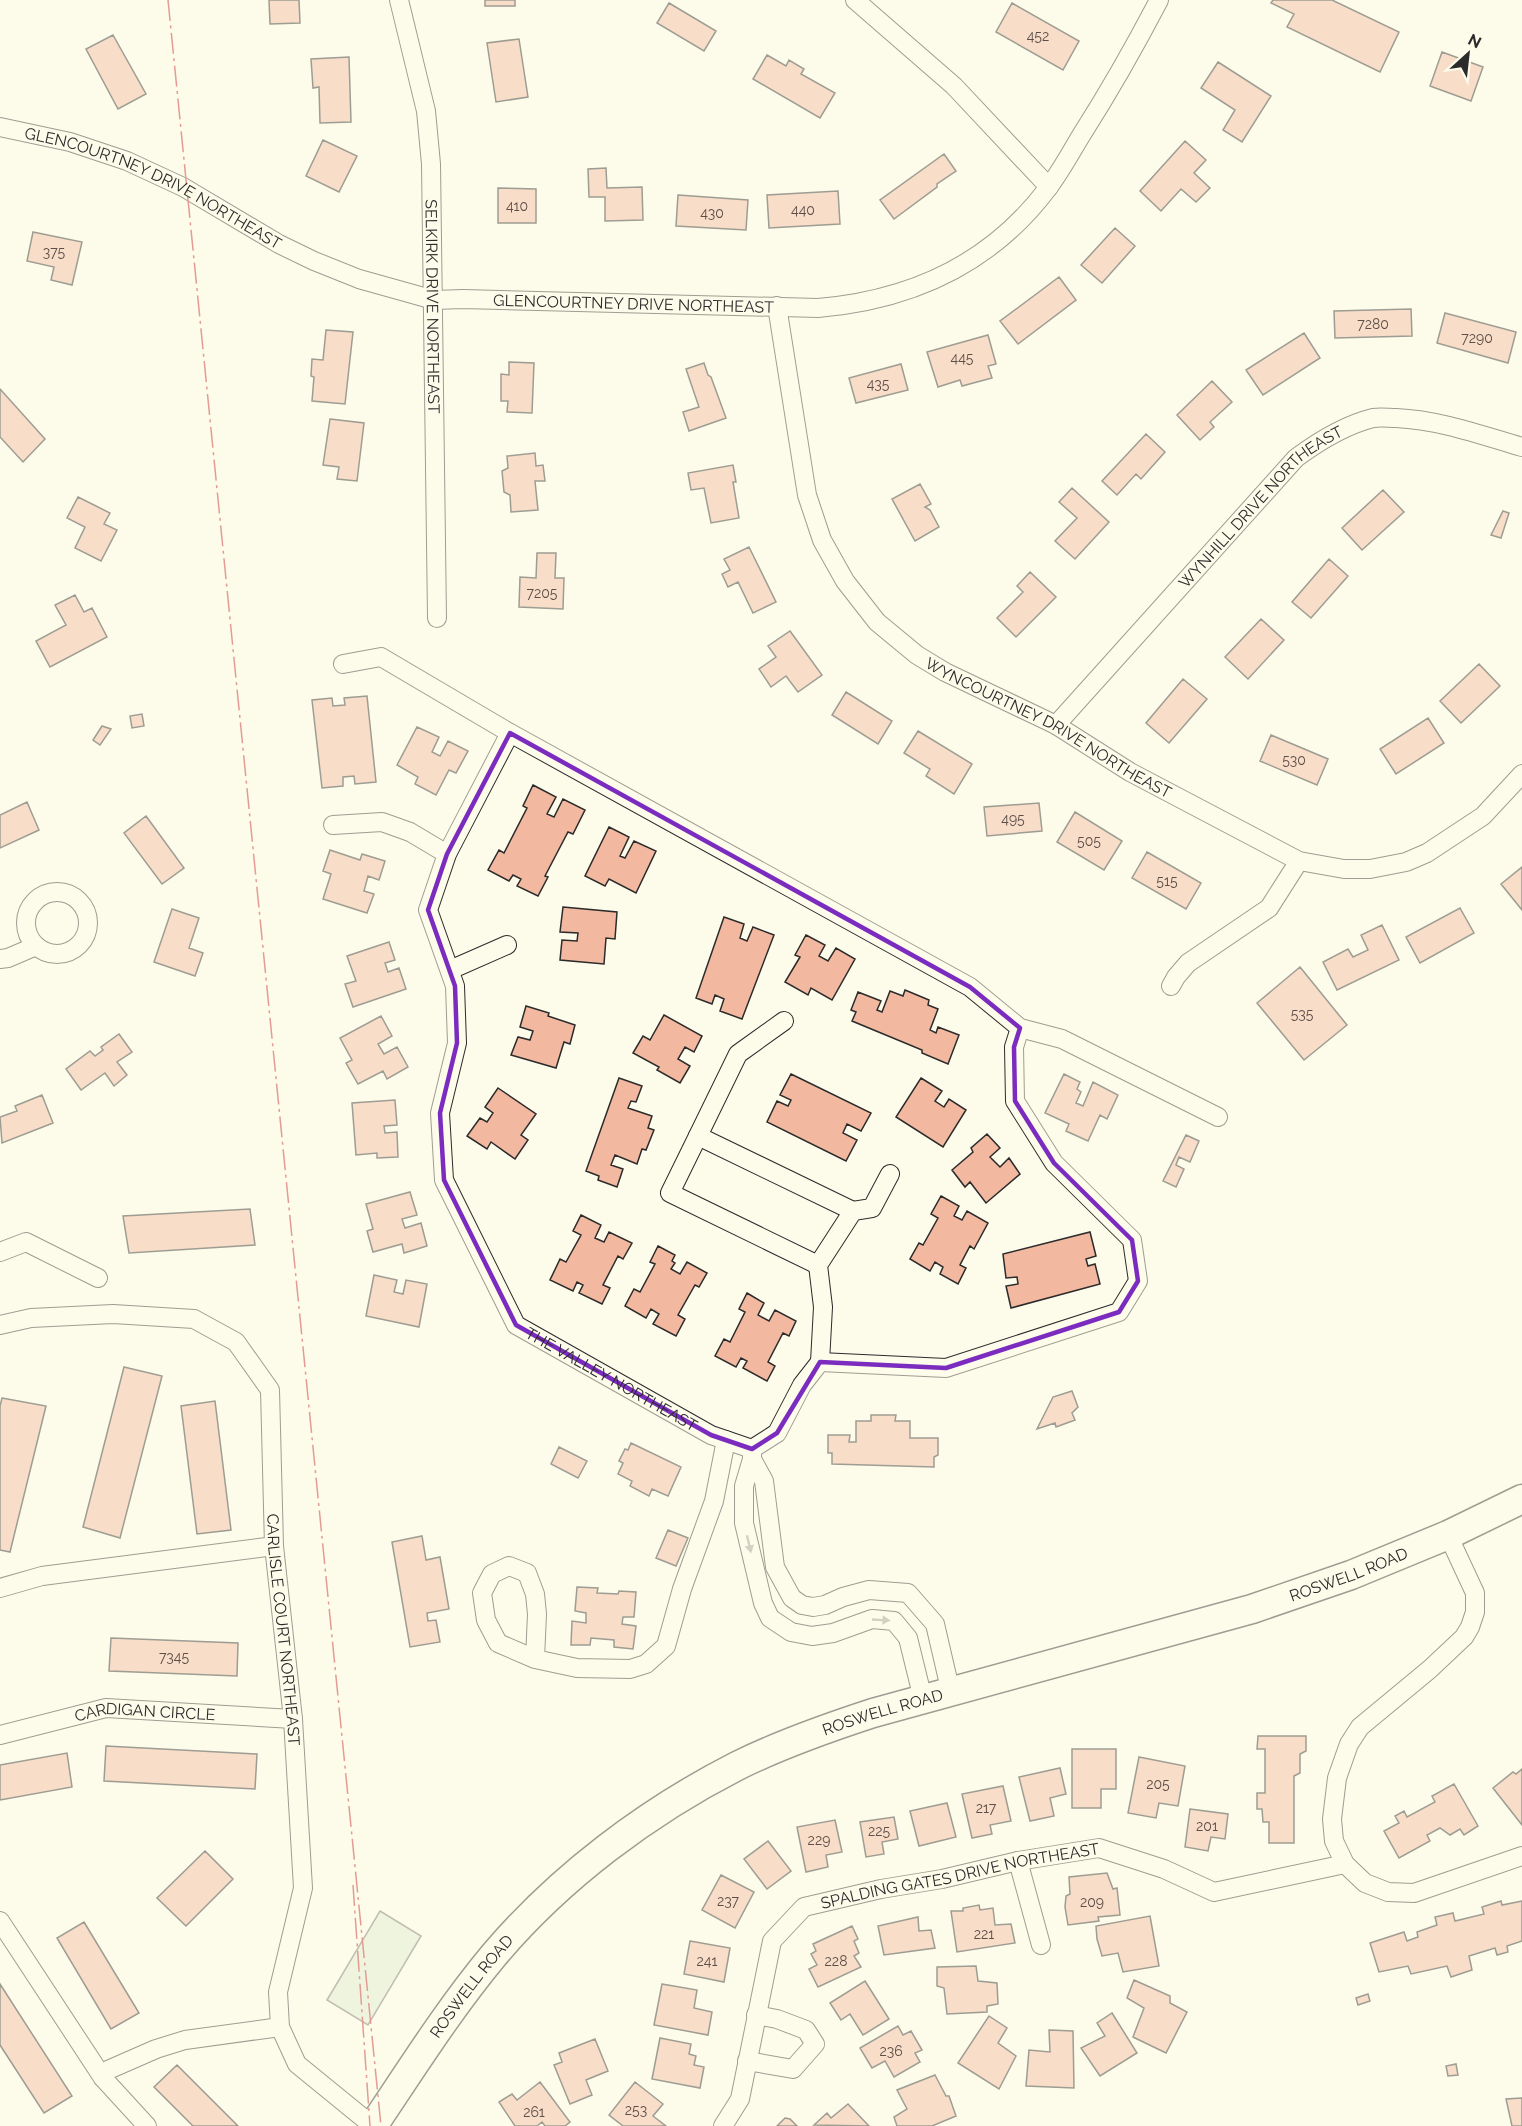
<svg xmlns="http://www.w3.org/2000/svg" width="1522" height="2126" viewBox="0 0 1522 2126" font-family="Raleway,sans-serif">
<rect width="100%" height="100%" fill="#fdfbea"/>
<path fill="#deebd1" stroke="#74746e" stroke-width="1.5" d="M380,1911L421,1936L368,2025L327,2000Z"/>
<path fill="#f2b8a0" stroke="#2b2b2b" stroke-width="1.5" d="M269,0H299L300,23L270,24Z
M485,0H515V6H485Z
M1273,0H1332L1399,32L1380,72L1287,27L1294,14L1271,3Z
M669,3L716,31L704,51L657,23Z
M1012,3L1079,41L1063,70L996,32Z
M113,35L146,94L118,109L86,49Z
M519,39L528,97L496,102L487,43Z
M1442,52L1483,67L1471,101L1430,86Z
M767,55L786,66L789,60L804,69L801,74L835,93L820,118L753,79Z
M349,57L351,122L320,123L319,87L313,88L311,59Z
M1218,62L1271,96L1242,142L1223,130L1235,110L1201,88Z
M323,140L357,156L339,192L306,176Z
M1185,141L1206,160L1194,173L1210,188L1196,202L1181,189L1161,211L1140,191Z
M944,154L956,171L937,184V187L894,219L880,200Z
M606,168L607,188L642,187L643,220L605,221V197H589L588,169Z
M498,188L536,189V223H498Z
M838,191L840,224L769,228L767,195Z
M678,195L748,200L746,230L676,226Z
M1115,228L1135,246L1102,283L1081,265Z
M33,232L82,242L72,285L51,280L54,267L27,261Z
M1059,277L1076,300L1018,344L1000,321Z
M1411,309L1412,336L1335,338L1334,311Z
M1445,313L1516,332L1508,363L1437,343Z
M326,330L353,332L345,404L312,401L314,377L311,376L312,359L323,360Z
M1304,333L1320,358L1263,395L1246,370Z
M988,335L996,364L988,366L992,378L962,386L960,380L938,387L927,352Z
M509,362L534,363L532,413L507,412L508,401H501V374L509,375Z
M704,363L708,375L711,377L726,418L689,431L683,412L699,407L686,369Z
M901,364L908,390L856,403L849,378Z
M1212,381L1232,402L1210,422L1214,427L1200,440L1177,415Z
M0,389L45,439L23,462L0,437Z
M330,419L364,423L357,481L337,479L339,467L323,465Z
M1146,434L1165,452L1141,479L1136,474L1117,495L1102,481Z
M535,453L536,466L543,465L545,481H535L538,510L511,512L510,495L504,492L502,471L508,468L507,456Z
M733,465L736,482H733L739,518L711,523L704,488L691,490L688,473Z
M920,484L931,504L925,507L930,510L939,527L915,541L892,499Z
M1072,488L1109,522L1075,559L1055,541L1077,518L1059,502Z
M1383,490L1404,512L1362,550L1342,528Z
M78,497L110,513L104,524L117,530L101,561L75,548L85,527L67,518Z
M1503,511L1509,513L1501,538L1491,535Z
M749,547L776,602L753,613L738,582L728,587L722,574L730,570L724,559Z
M537,553H556L555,578H564L563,609L519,607L520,577L536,578Z
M1329,559L1348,576L1311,618L1292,602Z
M1030,572L1056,597L1016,637L997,618L1023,592L1017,586Z
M75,595L84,612L92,608L107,637L50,667L36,641L66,625L55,605Z
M1261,619L1284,640L1248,679L1225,657Z
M790,631L822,675L798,692L786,676L771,687L759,669L776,657L768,646Z
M1479,664L1500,686L1461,723L1440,701Z
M1183,679L1207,699L1169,743L1146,723Z
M846,692L892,721L878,744L832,715Z
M367,696L376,782L355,784L354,776L343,777V786L322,788L312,700L332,698L333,706L345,705L344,698Z
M142,714L144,726L132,728L130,716Z
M1428,718L1444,743L1396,774L1380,749Z
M102,726L111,729L100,745L93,740Z
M417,727L439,737L432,752L440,756L448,741L468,751L456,773L449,770L436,795L415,784L418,777L397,765Z
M918,731L972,764L954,794L926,776L930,769L904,753Z
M1271,735L1328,759L1317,785L1260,761Z
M533,785L556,797L547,814L554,817L563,799L585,810L573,834L568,832L545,876L548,877L538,896L517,886L521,879L513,875L509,881L488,870L499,850L504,853L527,808L523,806Z
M27,802L39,830L0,848V815Z
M1039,803L1042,831L987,836L984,807Z
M1075,812L1122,841L1104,870L1057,842Z
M146,816L184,868L162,884L124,833Z
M609,827L629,837L620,856L625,858L634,841L656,851L636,893L609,879L605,886L585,876Z
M330,850L360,860L362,854L385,861L379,880L368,876L364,891L374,894L367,913L323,899L331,874L323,871Z
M1147,852L1201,883L1186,909L1132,878Z
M1522,867V910L1501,884Z
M563,907L617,912L615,939L606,938L604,964L560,960L562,940L577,941L578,933L560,932Z
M1460,908L1474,933L1420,963L1406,937Z
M172,909L199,918L189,948L203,953L195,976L154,962Z
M724,917L744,924L740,938L747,941L753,927L774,935L742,1019L720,1011L724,999L715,995L712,1004L696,998Z
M1382,925L1399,960L1337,990L1323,962L1348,949L1353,957L1368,950L1361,935Z
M806,935L825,945L819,956L828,961L836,948L855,959L832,1000L811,988L808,995L785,982L800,957L795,955Z
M389,942L395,960L385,963L388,972L399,968L406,989L353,1007L345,984L356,981L347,956Z
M1300,967L1347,1025L1304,1060L1257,1003Z
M905,990L929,1000L928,1005L938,1009L930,1030L936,1033L938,1027L959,1035L948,1064L922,1053V1050L852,1021L856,1012L851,1010L858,992L881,1001L877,1010L882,1012L890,991L903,996Z
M526,1006L549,1013L548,1016L575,1025L570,1044L564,1042L556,1068L511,1055L518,1037L530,1040L533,1031L520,1027Z
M664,1015L702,1036L694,1052L685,1047L678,1059L690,1066L680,1083L657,1070L659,1067L633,1053L643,1036L650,1040Z
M381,1016L392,1036L378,1044L384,1054L397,1047L408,1067L387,1079L383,1071L358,1084L346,1063L352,1060L340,1038Z
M119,1034L132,1052L117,1062L127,1075L114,1086L105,1073L81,1090L66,1069L90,1051L95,1056L103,1050L101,1047Z
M791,1074L871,1113L861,1131L847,1124L843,1133L857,1140L846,1161L767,1122L777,1101L788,1106L791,1100L780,1095Z
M1064,1074L1080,1082L1077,1089L1081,1092L1076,1103L1083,1106L1093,1082L1118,1095L1107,1119L1100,1115L1088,1141L1066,1131L1069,1124L1045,1113Z
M619,1078L642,1086L636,1102L631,1101L628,1108L652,1116L648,1128L654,1130L646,1150L642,1149L637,1164L615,1155L611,1165L623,1169L617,1187L598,1180L599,1176L586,1171Z
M921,1078L942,1091L935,1101L944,1107L949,1099L966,1110L943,1147L896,1117Z
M498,1088L536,1114L521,1135L528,1140L515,1159L491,1142L487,1149L467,1136L480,1118L487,1122L493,1113L485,1107Z
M42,1095L53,1123L2,1143L0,1117L17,1111L15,1106Z
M395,1100L397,1125L384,1126L385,1133L397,1132L398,1157L377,1158V1153L356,1155L352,1103Z
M987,1134L1000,1148L990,1157L1000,1167L1009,1158L1020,1174L986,1203L970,1182L965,1187L952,1170L973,1152L971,1148Z
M1186,1135L1199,1141L1190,1162L1179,1157L1176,1165L1184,1169L1176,1187L1163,1181Z
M410,1192L417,1215L402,1219L405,1228L421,1223L427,1246L404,1253L402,1244L373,1252L367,1231L373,1229L366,1204Z
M941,1196L959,1206L954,1216L962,1220L967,1211L988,1223L974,1249L970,1246L960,1265L966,1268L958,1284L940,1274L943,1267L935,1262L930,1271L910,1259L919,1243L923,1245L938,1218L931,1214Z
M250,1209L255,1245L129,1253L123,1216Z
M581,1215L601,1225L595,1238L604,1242L609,1232L632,1243L623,1259L618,1256L603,1285L610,1288L602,1304L579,1293L583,1285L577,1282L573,1291L550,1280L560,1259L566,1262L581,1235L573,1231Z
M1090,1232L1096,1256L1086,1259L1088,1266L1095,1264L1100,1284L1011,1308L1006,1286L1018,1284L1017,1277L1006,1278L1003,1254Z
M658,1246L675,1255L672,1261L675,1263L671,1269L680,1274L687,1262L707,1273L699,1287L695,1285L678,1315L685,1319L676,1336L653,1324L659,1314L651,1309L646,1318L625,1306L634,1289L640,1292L655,1264L650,1262Z
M374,1275L397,1280L394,1292L403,1294L406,1280L427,1284L419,1327L366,1316Z
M747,1293L764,1303L758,1315L769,1321L775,1310L796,1321L789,1336L783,1333L768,1362L775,1366L767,1381L743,1368L747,1361L741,1358L736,1367L715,1356L724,1339L730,1342L745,1312L739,1309Z
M124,1367L162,1376L120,1538L83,1527Z
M1072,1391L1078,1407L1072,1413L1075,1420L1056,1427L1055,1423L1037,1429L1053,1397Z
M2,1398L46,1406L10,1552L0,1550V1406Z
M215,1401L231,1530L197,1534L181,1406Z
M871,1415H896L895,1421H910V1438H938V1455L934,1457V1467L832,1464V1453H828V1435H850L849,1442H856V1421H871Z
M631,1443L681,1467L668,1496L652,1489L649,1496L630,1486L632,1481L618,1474L623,1463L619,1461L625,1449L628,1450Z
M559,1447L587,1461L578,1478L551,1464Z
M668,1530L688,1538L676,1566L656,1558Z
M422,1536L426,1560L440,1557L449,1609L427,1613L428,1621L436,1620L440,1642L410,1647L392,1542Z
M577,1587L598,1588L597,1593L618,1594L619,1591L636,1592L634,1617H623L622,1624L636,1626L633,1649L614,1647V1640L591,1638L590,1645H571L572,1621L586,1623V1613L575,1611Z
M111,1638L238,1643L237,1676L109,1671Z
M1258,1736H1306V1751L1300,1754V1773L1294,1776V1843H1269V1822H1263L1262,1809H1257V1793H1265V1749H1257Z
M106,1746L257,1754L255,1789L104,1781Z
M1072,1749H1116V1789H1101V1808H1072Z
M67,1753L72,1787L0,1800V1765Z
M1139,1757L1185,1766L1178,1806L1159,1803L1156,1818L1128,1813Z
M1060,1768L1066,1794L1050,1798L1054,1816L1030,1821L1019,1777Z
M1522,1769V1825L1493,1788L1513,1772L1516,1774Z
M1454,1784L1478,1826L1464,1835L1460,1829L1450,1835L1440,1828L1427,1835L1430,1841L1399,1858L1384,1831L1399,1823L1395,1816L1404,1811L1407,1817L1435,1802L1432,1796Z
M1003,1786L1011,1821L990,1825L992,1834L972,1838L962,1794Z
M947,1803L956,1837L919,1846L910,1811Z
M1190,1809L1228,1814L1225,1839L1211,1837L1208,1851L1185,1847Z
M894,1817L898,1839L882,1842L884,1854L866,1857L860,1822Z
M835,1820L842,1852L826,1855L828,1867L806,1872L797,1827Z
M768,1841L791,1871L767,1889L744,1859Z
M205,1851L233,1879L186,1926L157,1898Z
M1107,1873L1113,1889L1117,1888L1120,1915L1098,1917L1099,1921L1068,1925L1065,1907L1066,1896L1070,1894L1069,1877Z
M721,1875L754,1892L735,1928L702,1910Z
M1501,1901L1502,1905L1522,1901V1941L1507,1946L1508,1952L1497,1955L1495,1948L1469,1956L1472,1970L1451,1977L1447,1966L1411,1974L1408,1966L1379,1972L1370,1943L1404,1932L1407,1941L1418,1937L1417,1932L1437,1925L1435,1917L1453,1913L1455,1921L1484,1914L1482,1907Z
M979,1905L980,1910L993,1908L995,1925L1011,1924L1015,1943L957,1952L951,1911H963V1908Z
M1150,1916L1159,1966L1123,1972L1118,1953L1102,1956L1097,1939L1096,1926Z
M918,1917L919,1931L931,1930L935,1948L884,1955L878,1926Z
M84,1922L139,2013L111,2029L57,1938Z
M852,1926L858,1939L854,1941L859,1953L854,1956L861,1967L818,1987L809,1969L817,1965L811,1954L816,1951L813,1944Z
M690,1941L730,1948L724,1982L684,1974Z
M976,1966L978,1981L997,1983L998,2004L987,2006V2012L947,2014L944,1988L937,1986V1967Z
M1134,1980L1170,1996V2003L1187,2012L1166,2053L1133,2037L1144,2008L1127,1998Z
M865,1981L889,2019L863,2035L850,2014L841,2020L830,2003Z
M0,1984L72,2096L44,2113L0,2045Z
M662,1984L697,1990L694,2008L712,2012L708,2035L654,2025Z
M1368,1994L1370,2001L1358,2005L1356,1998Z
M1112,2013L1137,2053L1100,2076L1081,2048L1105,2036L1097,2023Z
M989,2016L1007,2028L998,2043L1016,2056L999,2089L958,2063Z
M898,2026L903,2035L911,2031L922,2050L915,2053L920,2062L894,2077L885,2061L872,2068L860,2048Z
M1049,2030L1073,2031L1074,2088L1026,2086L1029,2050L1050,2052Z
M660,2038L691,2044L689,2054L696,2056L694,2065L704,2067L700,2088L652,2079Z
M595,2039L608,2071L586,2080L592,2095L570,2104L554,2065L562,2062L559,2053Z
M1456,2064L1458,2075L1448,2076L1446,2066Z
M177,2065L238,2126H193L154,2087Z
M935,2075L946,2096H949L956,2116L932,2126H897L894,2117L907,2109L897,2090Z
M540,2082L570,2122L565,2126H545L542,2122L537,2126H515L499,2102L512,2094L517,2100Z
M635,2082L663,2104L653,2116L666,2126H623L609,2115Z
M1522,2098V2126H1512L1506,2099Z
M848,2104L869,2126L814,2125L827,2113L831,2118Z
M785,2118L790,2119L797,2126H777Z"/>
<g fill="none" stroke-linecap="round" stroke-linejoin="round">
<defs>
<g id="minor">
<path id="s1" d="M399,0L426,111L431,164L437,618"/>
<path d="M855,0L954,86L1049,187"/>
<path id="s2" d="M0,127L70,142L127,161L183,187L279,244L314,261L359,279L434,300L463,299L818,308C912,300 991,264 1048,188C1061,171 1071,152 1082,134C1110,90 1135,46 1159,0"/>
<path id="s3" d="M777,306L807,495L822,540L845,581L877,622L917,655L945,672L1056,725L1130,772L1299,861L1344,869H1370L1406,862L1427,853L1483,816L1522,774"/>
<path d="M343,664L381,657L510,733L970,987L1020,1028L1062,1039L1218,1117"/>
<path id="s4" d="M1056,725L1296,458C1319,441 1345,425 1373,418C1380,417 1389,418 1396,418C1440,420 1481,435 1522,447"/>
<path id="s5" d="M510,733L447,854L428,910L455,986L457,1043L440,1113L444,1180L516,1325L711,1435L752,1449"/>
<path d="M333,825L382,822L410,832L447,854"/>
<circle cx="57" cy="923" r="31"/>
<path d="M0,959L8,958L36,946"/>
<path d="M450,970L507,945"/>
<path d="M1171,986L1176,977L1188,963L1269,908L1299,861"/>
<path d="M784,1021L738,1054L698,1136L853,1211"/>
<path d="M698,1136L670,1193L818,1265"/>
<path d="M0,1252L26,1242L98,1278"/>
<path id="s6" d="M0,1325L31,1318L113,1314L194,1319L236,1342L270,1390L274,1546L293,1719L303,1888L278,1992L280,2027L297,2064L373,2126"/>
<path d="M820,1362L823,1307L818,1265L853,1211L872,1208L890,1174"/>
<path d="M752,1449L777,1433L802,1385L820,1362L946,1368L1119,1312L1138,1281L1132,1240L1054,1163L1015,1101L1014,1047L1020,1028"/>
<path d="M752,1449V1459L744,1486V1523L763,1603L770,1618L791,1632L812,1636L833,1633L872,1619L894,1621L908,1638L923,1699"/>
<path d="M752,1459L764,1481L775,1567L792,1598L802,1605L813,1607L825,1605L843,1597L869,1590L908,1593L935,1624L951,1693"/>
<path d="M1448,1535L1475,1593V1612L1470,1627L1464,1637L1430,1669L1360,1727L1349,1744L1337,1778L1332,1819L1334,1841L1345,1864L1365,1883L1388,1892L1414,1893L1522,1856"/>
<path d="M0,1588L42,1576L274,1546"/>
<path d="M535,1659L537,1614L535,1594L527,1573L509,1566L492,1574L482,1593L486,1620L498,1643L535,1659L577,1668L630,1669L646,1664L666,1646L682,1589L714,1501L726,1440"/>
<path id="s7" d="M0,1735L106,1708L293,1719"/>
<path d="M1018,1861L1041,1945"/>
<path d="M0,1921L103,2078L147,2126"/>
<path d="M747,2061L793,2069L815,2044L806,2030L777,2019L756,2015"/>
<path d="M103,2078L108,2070L156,2049L185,2040L280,2027"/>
<path id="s8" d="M723,2126L740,2099L772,1941L804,1907L881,1889L942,1879L1018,1861L1099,1848L1164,1869L1214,1892L1345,1864"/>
</g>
<g id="primary">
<path id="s9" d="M373,2126C412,2068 449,2009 494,1955C560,1877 647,1812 737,1766C781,1744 827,1728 873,1713L1252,1609L1351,1575L1448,1535L1522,1499"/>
</g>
</defs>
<use href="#minor" stroke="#2b2b2b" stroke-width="20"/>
<use href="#primary" stroke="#2b2b2b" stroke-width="31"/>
<use href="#minor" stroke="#fdfbea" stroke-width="18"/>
<use href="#primary" stroke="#fdfbea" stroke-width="28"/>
<path stroke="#c62828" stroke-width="1.5" stroke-dasharray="21 4.5 3 4.5" stroke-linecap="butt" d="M168,0L381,2126
M353,1885L370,2126"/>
</g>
<defs><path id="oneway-solid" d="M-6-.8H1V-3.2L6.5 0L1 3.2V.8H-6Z" transform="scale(1.5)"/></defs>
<g fill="#9e9d94">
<use href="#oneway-solid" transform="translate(749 1544) rotate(77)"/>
<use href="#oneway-solid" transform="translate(881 1620) rotate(3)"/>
</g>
<path d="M0 0H1522V2126H0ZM510,733L970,987L1020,1028L1014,1047L1015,1101L1054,1163L1132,1240L1138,1281L1119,1312L946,1368L820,1362L777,1433L752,1449L711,1435L516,1325L444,1180L440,1113L457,1043L455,986L428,910L447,854Z" fill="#fdfbea" fill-opacity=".55" fill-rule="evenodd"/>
<path fill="none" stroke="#7b2cbf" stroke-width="4.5" stroke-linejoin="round" d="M510,733L970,987L1020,1028L1014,1047L1015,1101L1054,1163L1132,1240L1138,1281L1119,1312L946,1368L820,1362L777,1433L752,1449L711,1435L516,1325L444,1180L440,1113L457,1043L455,986L428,910L447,854Z"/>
<g text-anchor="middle" stroke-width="4.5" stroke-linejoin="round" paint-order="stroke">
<g font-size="14" fill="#5d4e48">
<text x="1038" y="41">452</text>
<text x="517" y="211">410</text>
<text x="803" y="215">440</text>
<text x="712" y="218">430</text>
<text x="54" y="257">375</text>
<text x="1373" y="329">7280</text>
<text x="1477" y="343">7290</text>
<text x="962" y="363">445</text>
<text x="878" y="389">435</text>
<text x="542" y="598">7205</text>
<text x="1294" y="765">530</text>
<text x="1013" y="824">495</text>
<text x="1089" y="846">505</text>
<text x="1167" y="886">515</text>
<text x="1302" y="1019">535</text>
<text x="174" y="1662">7345</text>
<text x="1158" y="1789">205</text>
<text x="986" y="1813">217</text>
<text x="1207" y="1831">201</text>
<text x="879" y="1836">225</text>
<text x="819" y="1845">229</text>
<text x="728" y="1906">237</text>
<text x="1092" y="1907">209</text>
<text x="984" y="1939">221</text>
<text x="707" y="1966">241</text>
<text x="836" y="1966">228</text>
<text x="891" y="2056">236</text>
<text x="636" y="2115">253</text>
<text x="534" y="2117">261</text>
</g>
<g font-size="16" fill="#2b2b2b" stroke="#fdfbea">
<text dy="6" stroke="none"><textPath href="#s2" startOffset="166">GLENCOURTNEY DRIVE NORTHEAST</textPath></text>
<text dy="6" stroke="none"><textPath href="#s2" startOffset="670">GLENCOURTNEY DRIVE NORTHEAST</textPath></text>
<text dy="6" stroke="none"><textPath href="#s1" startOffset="310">SELKIRK DRIVE NORTHEAST</textPath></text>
<text dy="6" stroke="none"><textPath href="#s4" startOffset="300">WYNHILL DRIVE NORTHEAST</textPath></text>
<text dy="6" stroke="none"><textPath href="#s3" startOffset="540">WYNCOURTNEY DRIVE NORTHEAST</textPath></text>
<text dy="6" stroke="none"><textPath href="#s5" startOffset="744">THE VALLEY NORTHEAST</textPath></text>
<text dy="6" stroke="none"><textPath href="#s9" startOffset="1161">ROSWELL ROAD</textPath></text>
<text dy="6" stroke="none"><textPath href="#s6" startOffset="542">CARLISLE COURT NORTHEAST</textPath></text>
<text dy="6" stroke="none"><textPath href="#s9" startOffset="675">ROSWELL ROAD</textPath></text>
<text dy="6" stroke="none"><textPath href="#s7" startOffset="148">CARDIGAN CIRCLE</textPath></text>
<text dy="6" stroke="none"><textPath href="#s8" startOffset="399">SPALDING GATES DRIVE NORTHEAST</textPath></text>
<text dy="6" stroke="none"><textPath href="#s9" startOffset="171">ROSWELL ROAD</textPath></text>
</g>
</g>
<g transform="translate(1468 54) rotate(27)" stroke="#fdfbea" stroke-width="4.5" paint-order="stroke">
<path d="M0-4.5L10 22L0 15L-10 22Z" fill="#2b2b2b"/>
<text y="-9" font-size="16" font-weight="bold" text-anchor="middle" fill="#2b2b2b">N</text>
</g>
</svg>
